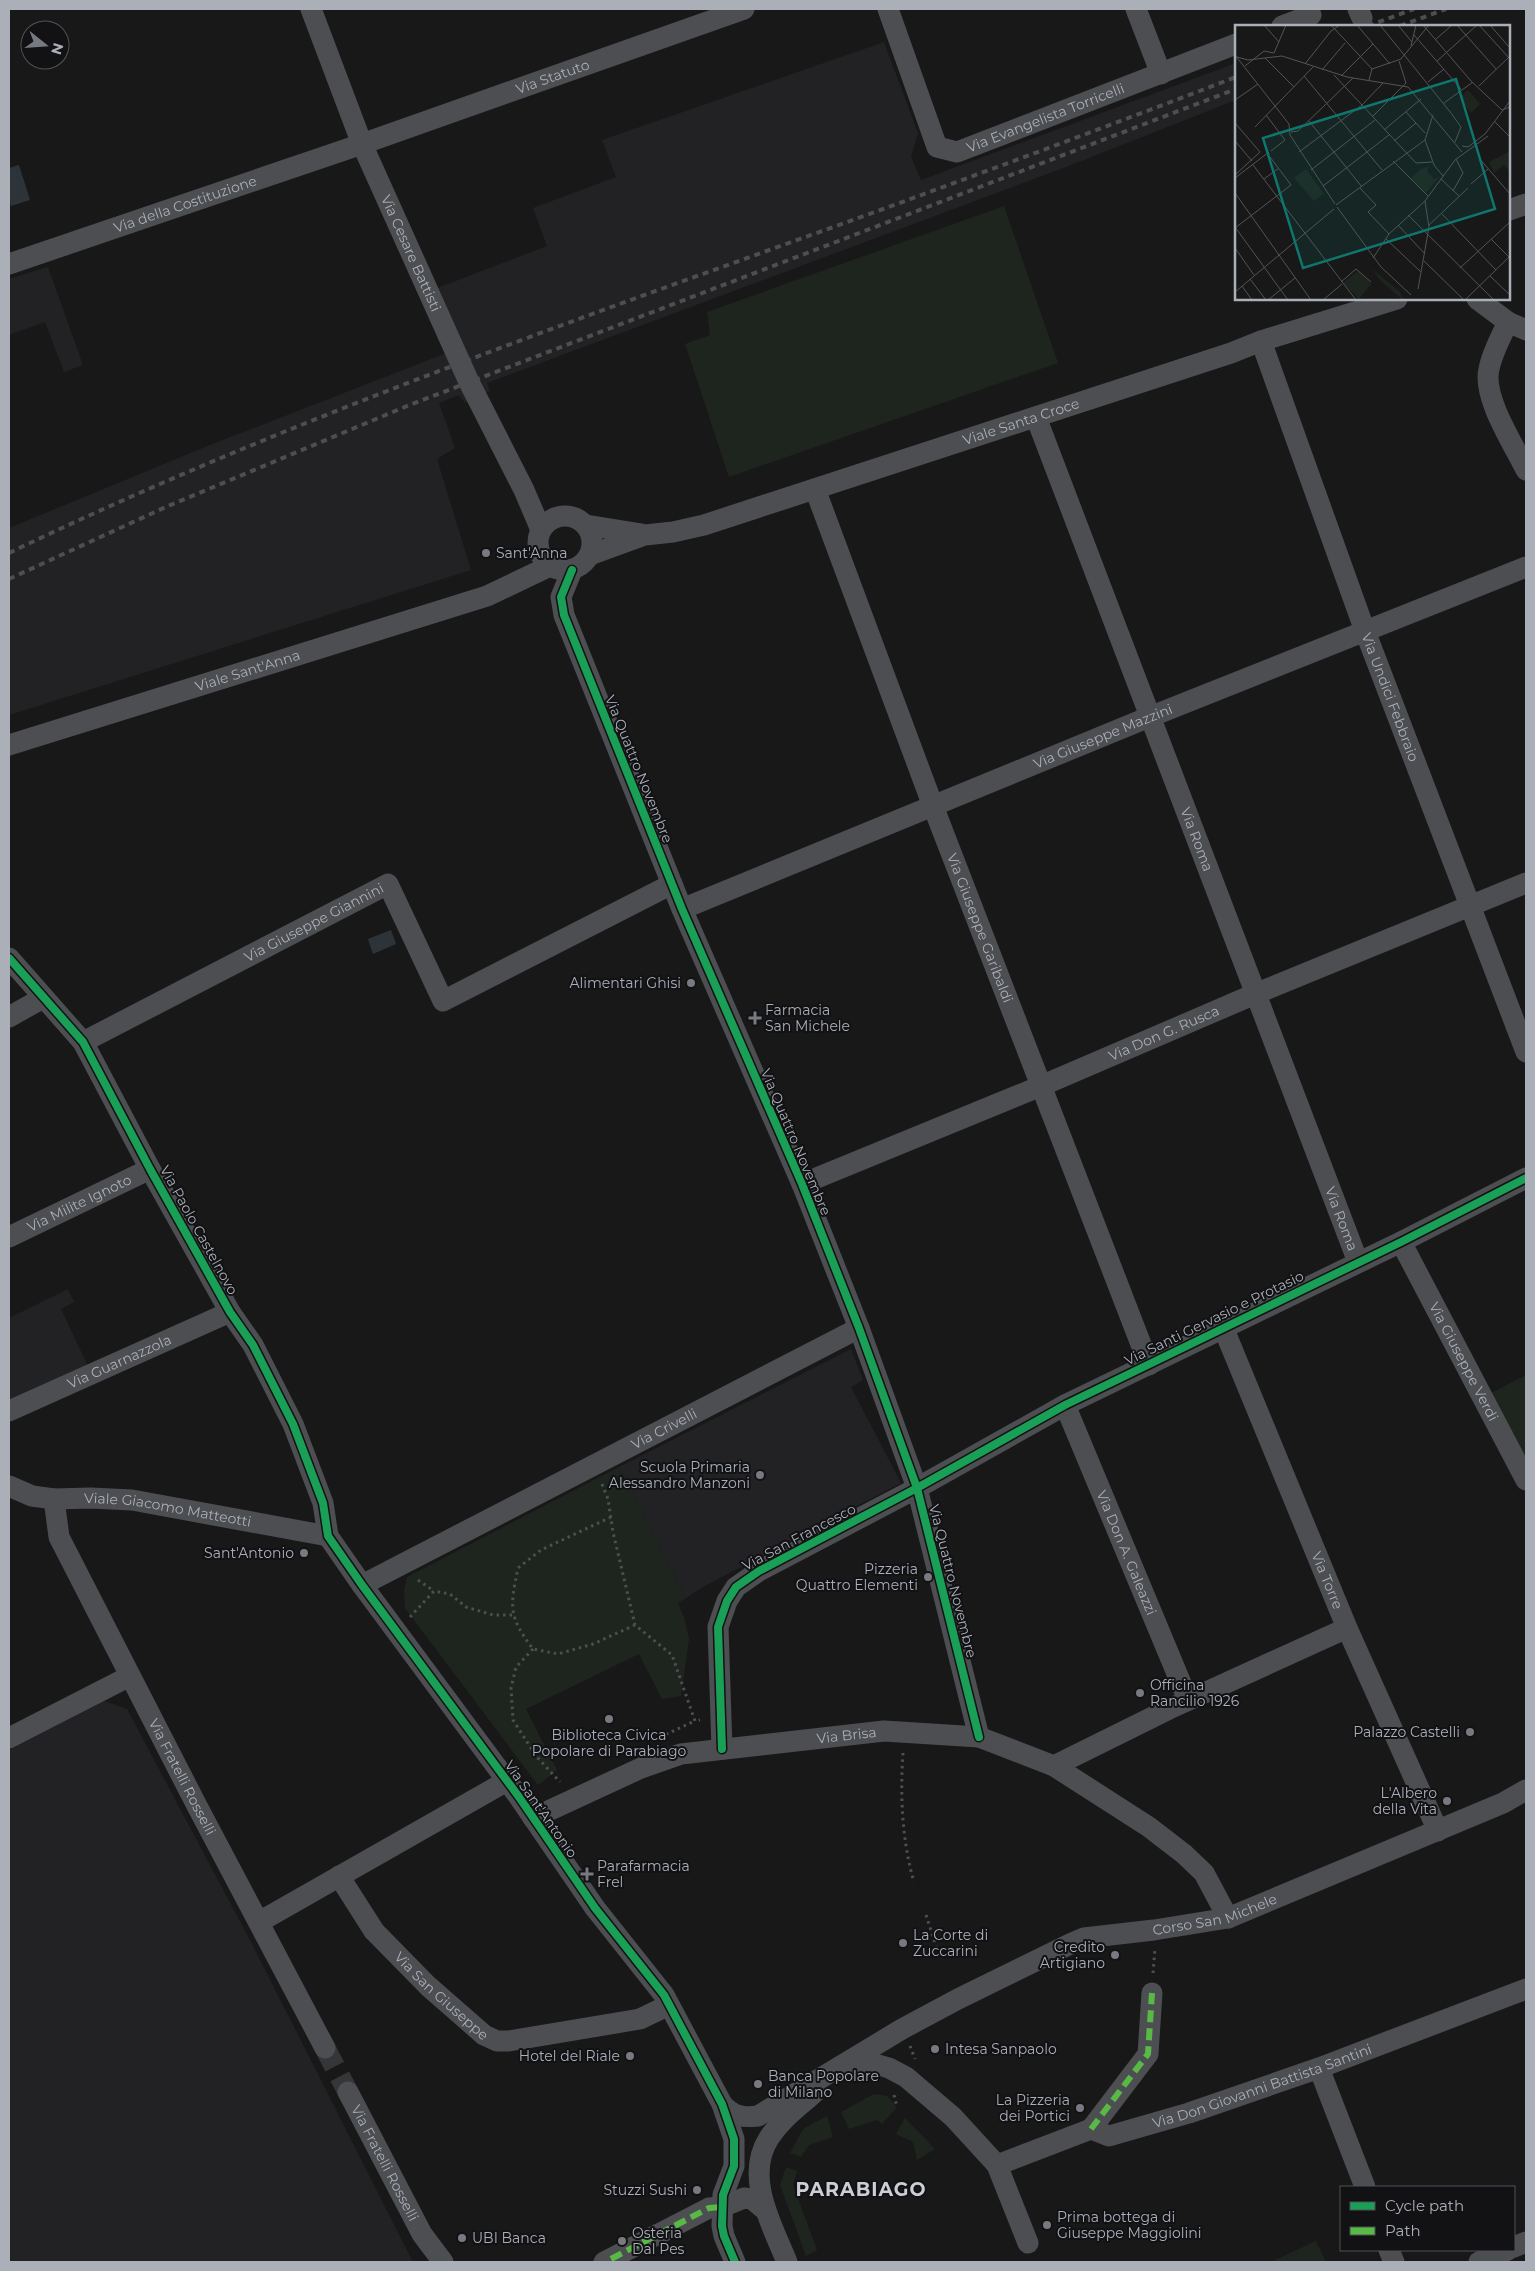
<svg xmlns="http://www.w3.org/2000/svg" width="1535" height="2271" viewBox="0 0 1535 2271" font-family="Montserrat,sans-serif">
<rect width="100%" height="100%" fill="#181818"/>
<path fill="#222224" d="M884,42L918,133L911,157L921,180L1236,63V100L1061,169L487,383L490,391L465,403L459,395L439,403L455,448L437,459L471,570L9,715V528L210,445L449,352L432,290L547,246L533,208L616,177L602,140Z
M48,267L83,365L64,372L45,322L9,335V279Z
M68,1289L74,1302L61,1309L88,1366L9,1405V1318Z
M851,1349L863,1380L851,1387L901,1483L703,1587L686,1598L619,1467Z
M104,1701L127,1709L252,1944L413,2262H9V1750Z"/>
<path fill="#1e251f" d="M1004,206L1058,363L729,477L685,344L710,335L707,312Z
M1526,1375V1462L1491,1393Z
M619,1467L686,1598L678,1603L685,1620L689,1639L681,1696L662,1699L639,1654L526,1709L557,1770L538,1785L405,1608L404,1592L407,1577Z
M874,2094L887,2096L897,2107L882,2124L877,2120L849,2129L841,2112Z
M827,2116L833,2137L809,2145L801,2157L790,2153L803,2129Z
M905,2118L935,2149L917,2160L913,2142L896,2134Z
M786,2167L797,2171L793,2185L817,2250L806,2256L780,2185Z
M1316,2241L1326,2262H1271Z"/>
<path fill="#2c343a" d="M19,165L30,200L11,206L9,199V168Z
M391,930L396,944L373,954L368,939Z"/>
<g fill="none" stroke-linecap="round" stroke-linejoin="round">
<path stroke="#353638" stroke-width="21" stroke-dasharray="21 11" stroke-linecap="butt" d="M325,2048L348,2092"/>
<path stroke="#4e4f52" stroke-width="3" stroke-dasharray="2.5 4" stroke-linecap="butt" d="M602,1484L608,1499L613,1532L635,1625L672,1655L695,1721L700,1720
M611,1517L541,1550L518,1568C510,1607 508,1616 533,1649L558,1654L593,1644L635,1625
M418,1580L434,1591
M410,1617L434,1591L450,1594L466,1607L493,1615H514
M533,1649L516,1667L511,1688L513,1720L536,1756L560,1782
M660,1737L695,1721
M903,1753C900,1795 902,1841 914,1882
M926,1915L940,1958
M1153,1973L1155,1949
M910,2046L915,2059
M894,2095L897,2107"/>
<g stroke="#4c4e51" stroke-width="21">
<path id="s1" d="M311,9L362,144L469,382L524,490L541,530"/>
<path id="s2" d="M888,9L937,147L957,152L1236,44"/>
<path d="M1136,9L1161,74"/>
<path d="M1358,9L1362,18"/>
<path d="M1282,26L1311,15"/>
<path d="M1509,210L1526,204"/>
<path id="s3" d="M9,264L362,144L744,9"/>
<path d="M1477,299L1508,322L1526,330"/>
<path d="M1508,322C1501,337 1492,353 1489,369C1482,397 1514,445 1526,470"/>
<path id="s4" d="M1261,341L1365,631L1526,1052"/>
<path id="s5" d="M1036,417L1358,1262"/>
<path id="s6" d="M815,489L933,806L1149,1365"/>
<circle cx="565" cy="543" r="27"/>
<path d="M586,525L642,534"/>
<path id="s7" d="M590,555L645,535L673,532L704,525L1231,353L1261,341L1397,299"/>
<path d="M572,570L561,597L564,615L682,909L802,1184L859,1328L917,1488L979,1737"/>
<path id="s8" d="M9,745L487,596L550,566"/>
<path id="s9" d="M682,909L1137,722L1526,567"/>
<path d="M9,958L83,1042L150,1169L230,1312L253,1345L293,1424L323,1503L328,1536L362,1585L519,1797L595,1908L664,1995L722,2104L734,2139V2166L723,2195L722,2226L724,2236L735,2262"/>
<path d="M9,1017L43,998"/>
<path id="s10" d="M83,1042L388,884L443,1001L672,884"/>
<path id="s11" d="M802,1184L1041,1086L1255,994L1526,883"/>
<path id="s12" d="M9,1237L150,1169"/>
<path id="s13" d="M1401,1242L1526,1480"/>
<path id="s14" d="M1223,1327L1347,1628L1438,1831"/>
<path id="s15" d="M1065,1405L1188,1700"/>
<path id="s16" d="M9,1411L230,1312"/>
<path id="s17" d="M9,1486L32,1496L54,1499L91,1498L132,1500L328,1536"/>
<path id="s18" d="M54,1499L59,1537L196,1804L325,2048"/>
<path id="s19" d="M362,1585L859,1328"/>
<path d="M9,1738L130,1676"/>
<path d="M722,1749L718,1627L727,1601L736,1587L759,1571L917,1488L1065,1405L1401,1242L1526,1178"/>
<path d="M1054,1766L1169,1709L1347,1628"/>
<path id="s20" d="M533,1818L641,1768L681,1754L884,1731L979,1737L1054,1766L1149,1827L1184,1854L1204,1873L1228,1918"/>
<path id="s21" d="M339,1876L374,1931L428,1986L484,2035L497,2041H509L640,2019L669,2005"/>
<path d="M259,1922L507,1781"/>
<path d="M846,2064L868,2062L889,2068L906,2077L953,2117L997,2165L1028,2243"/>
<path d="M1319,2068L1365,2187"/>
<path id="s22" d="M348,2092L422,2234L443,2262"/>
<path id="s23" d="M722,2104C733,2116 742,2118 758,2116L902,2029L958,1999L1070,1944L1084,1938L1154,1930L1228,1918L1503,1803L1526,1790"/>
<path d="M1091,2129L1148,2054L1152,1993"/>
<path id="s24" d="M997,2165L1091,2129L1109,2136L1189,2113L1319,2068L1526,1989"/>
<path d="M1514,2247L1526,2242"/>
<path d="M1389,2250L1394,2262"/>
<path d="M604,2262L709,2208L722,2207L744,2198L752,2199L765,2210"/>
<path d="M787,2262C772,2225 744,2177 769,2138C781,2119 800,2106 816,2091"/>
<path d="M1479,2262L1508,2250"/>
</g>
<path stroke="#4c4e4f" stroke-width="4" stroke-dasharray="6 5" stroke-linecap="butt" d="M1368,26L1414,9
M1400,26L1446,9
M9,553C292,417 588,316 883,209C1001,166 1119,122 1236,77
M9,579L168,506L412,404L1236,89"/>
<path stroke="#58b947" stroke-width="6" stroke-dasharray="12 6" stroke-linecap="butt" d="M1091,2129L1148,2054L1152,1993
M611,2259L709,2208L722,2207"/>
<defs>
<path id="cycleway" d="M572,570L561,597L564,615L682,909L802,1184L859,1328L917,1488L979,1737
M9,958L83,1042L150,1169L230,1312L253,1345L293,1424L323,1503L328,1536L362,1585L519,1797L595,1908L664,1995L722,2104L734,2139V2166L723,2195L722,2226L724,2236L735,2262
M722,1749L718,1627L727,1601L736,1587L759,1571L917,1488L1065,1405L1401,1242L1526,1178"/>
</defs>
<use href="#cycleway" stroke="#121214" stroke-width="11"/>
<use href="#cycleway" stroke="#1a9f57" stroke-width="8"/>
</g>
<g fill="#777a80" stroke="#121214" stroke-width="2">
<circle cx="486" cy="553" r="5"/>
<circle cx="691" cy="983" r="5"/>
<path d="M752.5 1010.5h5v5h5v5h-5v5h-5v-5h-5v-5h5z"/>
<circle cx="760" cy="1475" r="5"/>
<circle cx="304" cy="1553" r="5"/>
<circle cx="928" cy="1577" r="5"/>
<circle cx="1140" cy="1693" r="5"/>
<circle cx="609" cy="1719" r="5"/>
<circle cx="1470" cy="1732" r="5"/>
<circle cx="1447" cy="1801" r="5"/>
<path d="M584.5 1866.5h5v5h5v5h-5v5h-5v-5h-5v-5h5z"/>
<circle cx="903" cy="1943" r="5"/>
<circle cx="1115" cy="1955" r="5"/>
<circle cx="935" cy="2049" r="5"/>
<circle cx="630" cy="2056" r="5"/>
<circle cx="758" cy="2084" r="5"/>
<circle cx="1080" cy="2108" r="5"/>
<circle cx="697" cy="2190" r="5"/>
<circle cx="1047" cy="2225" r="5"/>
<circle cx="462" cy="2238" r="5"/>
<circle cx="622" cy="2241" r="5"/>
</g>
<g text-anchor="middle" stroke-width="4" stroke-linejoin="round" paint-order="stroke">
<g font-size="14" fill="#aaafb8" stroke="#121214">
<text dy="5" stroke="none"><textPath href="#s3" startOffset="575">Via Statuto</textPath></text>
<text dy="5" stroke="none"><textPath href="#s2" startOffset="262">Via Evangelista Torricelli</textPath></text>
<text dy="5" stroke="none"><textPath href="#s3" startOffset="186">Via della Costituzione</textPath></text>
<text dy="5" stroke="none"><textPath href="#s1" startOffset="264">Via Cesare Battisti</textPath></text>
<text dy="5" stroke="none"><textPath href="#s7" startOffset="452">Viale Santa Croce</textPath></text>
<text dy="5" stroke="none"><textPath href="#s8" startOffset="250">Viale Sant'Anna</textPath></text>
<text dy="5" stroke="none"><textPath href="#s4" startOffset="379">Via Undici Febbraio</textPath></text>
<text dy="5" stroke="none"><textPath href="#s9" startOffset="455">Via Giuseppe Mazzini</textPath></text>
<text transform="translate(639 769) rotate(68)" y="5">Via Quattro Novembre</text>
<text dy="5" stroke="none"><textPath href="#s5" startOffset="452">Via Roma</textPath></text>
<text dy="5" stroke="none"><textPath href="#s10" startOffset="260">Via Giuseppe Giannini</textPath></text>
<text dy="5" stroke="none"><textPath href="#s6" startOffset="469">Via Giuseppe Garibaldi</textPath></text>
<text dy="5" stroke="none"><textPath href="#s11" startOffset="392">Via Don G. Rusca</textPath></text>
<text transform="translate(796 1142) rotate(67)" y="5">Via Quattro Novembre</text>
<text dy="5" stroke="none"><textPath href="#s12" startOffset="78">Via Milite Ignoto</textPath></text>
<text dy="5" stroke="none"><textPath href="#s5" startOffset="858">Via Roma</textPath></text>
<text transform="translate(199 1230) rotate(61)" y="5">Via Paolo Castelnovo</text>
<text transform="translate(1214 1318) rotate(-26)" y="5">Via Santi Gervasio e Protasio</text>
<text dy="5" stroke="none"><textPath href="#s13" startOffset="135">Via Giuseppe Verdi</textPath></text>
<text dy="5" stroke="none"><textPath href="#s16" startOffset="121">Via Guarnazzola</textPath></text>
<text dy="5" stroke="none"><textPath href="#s19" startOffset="340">Via Crivelli</textPath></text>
<text dy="5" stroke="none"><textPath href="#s17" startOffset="162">Viale Giacomo Matteotti</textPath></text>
<text transform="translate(799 1537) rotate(-28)" y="5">Via San Francesco</text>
<text dy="5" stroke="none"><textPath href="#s15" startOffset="160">Via Don A. Galeazzi</textPath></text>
<text dy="5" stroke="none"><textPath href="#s14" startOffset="274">Via Torre</textPath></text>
<text transform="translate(953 1581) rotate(76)" y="5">Via Quattro Novembre</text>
<text dy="5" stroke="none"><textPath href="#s20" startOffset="328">Via Brisa</textPath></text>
<text dy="5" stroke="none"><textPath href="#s18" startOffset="308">Via Fratelli Rosselli</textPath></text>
<text transform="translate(541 1809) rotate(55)" y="5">Via Sant'Antonio</text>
<text dy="5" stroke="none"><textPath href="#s23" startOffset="545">Corso San Michele</textPath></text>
<text dy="5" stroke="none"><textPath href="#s21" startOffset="159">Via San Giuseppe</textPath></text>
<text dy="5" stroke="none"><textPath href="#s24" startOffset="281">Via Don Giovanni Battista Santini</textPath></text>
<text dy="5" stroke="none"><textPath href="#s22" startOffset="80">Via Fratelli Rosselli</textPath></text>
</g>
<g font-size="14" fill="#aaafb8" stroke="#121214" text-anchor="start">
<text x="496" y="558">Sant'Anna</text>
<text x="681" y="988" text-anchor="end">Alimentari Ghisi</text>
<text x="765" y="1015">Farmacia<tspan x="765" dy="16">San Michele</tspan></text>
<text x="750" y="1472" text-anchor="end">Scuola Primaria<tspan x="750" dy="16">Alessandro Manzoni</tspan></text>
<text x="294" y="1558" text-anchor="end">Sant'Antonio</text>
<text x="918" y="1574" text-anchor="end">Pizzeria<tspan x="918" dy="16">Quattro Elementi</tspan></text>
<text x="1150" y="1690">Officina<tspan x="1150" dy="16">Rancilio 1926</tspan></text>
<text x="1460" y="1737" text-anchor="end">Palazzo Castelli</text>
<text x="609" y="1740" text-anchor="middle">Biblioteca Civica<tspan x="609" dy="16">Popolare di Parabiago</tspan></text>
<text x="1437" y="1798" text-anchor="end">L'Albero<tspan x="1437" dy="16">della Vita</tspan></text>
<text x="597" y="1871">Parafarmacia<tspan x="597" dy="16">Frel</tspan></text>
<text x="913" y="1940">La Corte di<tspan x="913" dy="16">Zuccarini</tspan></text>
<text x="1105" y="1952" text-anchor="end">Credito<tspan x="1105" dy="16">Artigiano</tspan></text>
<text x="945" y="2054">Intesa Sanpaolo</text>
<text x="620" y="2061" text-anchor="end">Hotel del Riale</text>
<text x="768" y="2081">Banca Popolare<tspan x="768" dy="16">di Milano</tspan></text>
<text x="1070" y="2105" text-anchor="end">La Pizzeria<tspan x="1070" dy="16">dei Portici</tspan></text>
<text x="687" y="2195" text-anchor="end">Stuzzi Sushi</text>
<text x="1057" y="2222">Prima bottega di<tspan x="1057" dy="16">Giuseppe Maggiolini</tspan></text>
<text x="632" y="2238">Osteria<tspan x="632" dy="16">Dal Pes</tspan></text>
<text x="472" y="2243">UBI Banca</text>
</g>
<g font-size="19" font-weight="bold" letter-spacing="1" fill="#cbced4" stroke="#121214">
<text x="861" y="2196">PARABIAGO</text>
</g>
</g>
<g transform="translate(1235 25)">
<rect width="275" height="275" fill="#181818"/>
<path d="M233,65L245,79L236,88L224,73ZM275,126V146L269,140L259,148L254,137ZM194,141L192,146L199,154L205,151L191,168L176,153L186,144ZM71,144L89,169L79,176L59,153ZM137,244L165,267L167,272L173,275H168L147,257ZM123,246L136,259L124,274L108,258Z" fill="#1e251f"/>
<path fill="none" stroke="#525458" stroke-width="1" d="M29,0L44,17M96,0L137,44M122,0L155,39M145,0L216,88L226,102L220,117M163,0L177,17M188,0L236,56L267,85L275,82M222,0L261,44M244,0L275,34M255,0L275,23M179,10L226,64M200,15L217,0M176,21L181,0M39,28L51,0M0,30L54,99L55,110M2,32L13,35L47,31L112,52L173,62L227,127M30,33L59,62M202,36L242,0M70,39L96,6L105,0M10,41L29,26L39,28M87,45L110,18M99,50L181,138L197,137M69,51L147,145M106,51L138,19M134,55L137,44L166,34L194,0M193,57L209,44M244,61L275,31M0,75L23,59M209,78L238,57M171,87L190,108M31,90L50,115M198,90L190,115L199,140L208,151M137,92L171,58L164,36M74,96L127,162M259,96L275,112M0,98L25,127L0,150M20,102L78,42M149,105L186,74M56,107L63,106L118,53M55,110L100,179M0,116L17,136M159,116L181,98M227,121L233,122L250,109L275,76M36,126L50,115M64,127L127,80L148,58M244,133L275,169M158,136L193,171M18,140L121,275M76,145L140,95M0,153L34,127M29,154L44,143M206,154L224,171M236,159L253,144M88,161L154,110M125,163L141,180L133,187L154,209M218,166L228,148L221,134M0,168L76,275M101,180L190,115M102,182L146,242L176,270M207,189L261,245M173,190L259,275M163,200L190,229M194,200L233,163M0,202L53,275M0,203L56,160L35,132M151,214L186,247M256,214L274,232M0,223L19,250M138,233L154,209L190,176L220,135L253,111M189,236L229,275M225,243L275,197M255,251L275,270M15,254L31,275M106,257L121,244L136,257M7,261L17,275M183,264L194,202L190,176M0,267L99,184M33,275L60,253M88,275L107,259M230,275L275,231"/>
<path fill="#0f766e" fill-opacity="0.15" stroke="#0f766e" stroke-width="2.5" d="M221,54L260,184L68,243L28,113Z"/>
<rect width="275" height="275" fill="none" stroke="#aaafb8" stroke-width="2.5"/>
</g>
<rect width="1535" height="2271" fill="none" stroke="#aaafb8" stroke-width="20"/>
<rect x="1340" y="2186" width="175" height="65" fill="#121214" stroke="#4f5156"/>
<rect x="1350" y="2202" width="25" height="8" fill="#1a9f57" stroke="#4f5156"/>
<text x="1385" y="2211" font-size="15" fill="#aaafb8">Cycle path</text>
<rect x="1350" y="2227" width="25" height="8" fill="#58b947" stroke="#4f5156"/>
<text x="1385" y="2236" font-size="15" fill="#aaafb8">Path</text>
<g transform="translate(45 45) rotate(107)"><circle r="24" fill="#121214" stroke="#4f5156"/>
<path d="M0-4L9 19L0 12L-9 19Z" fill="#777a80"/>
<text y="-8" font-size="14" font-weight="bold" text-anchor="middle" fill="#aaafb8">N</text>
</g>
</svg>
